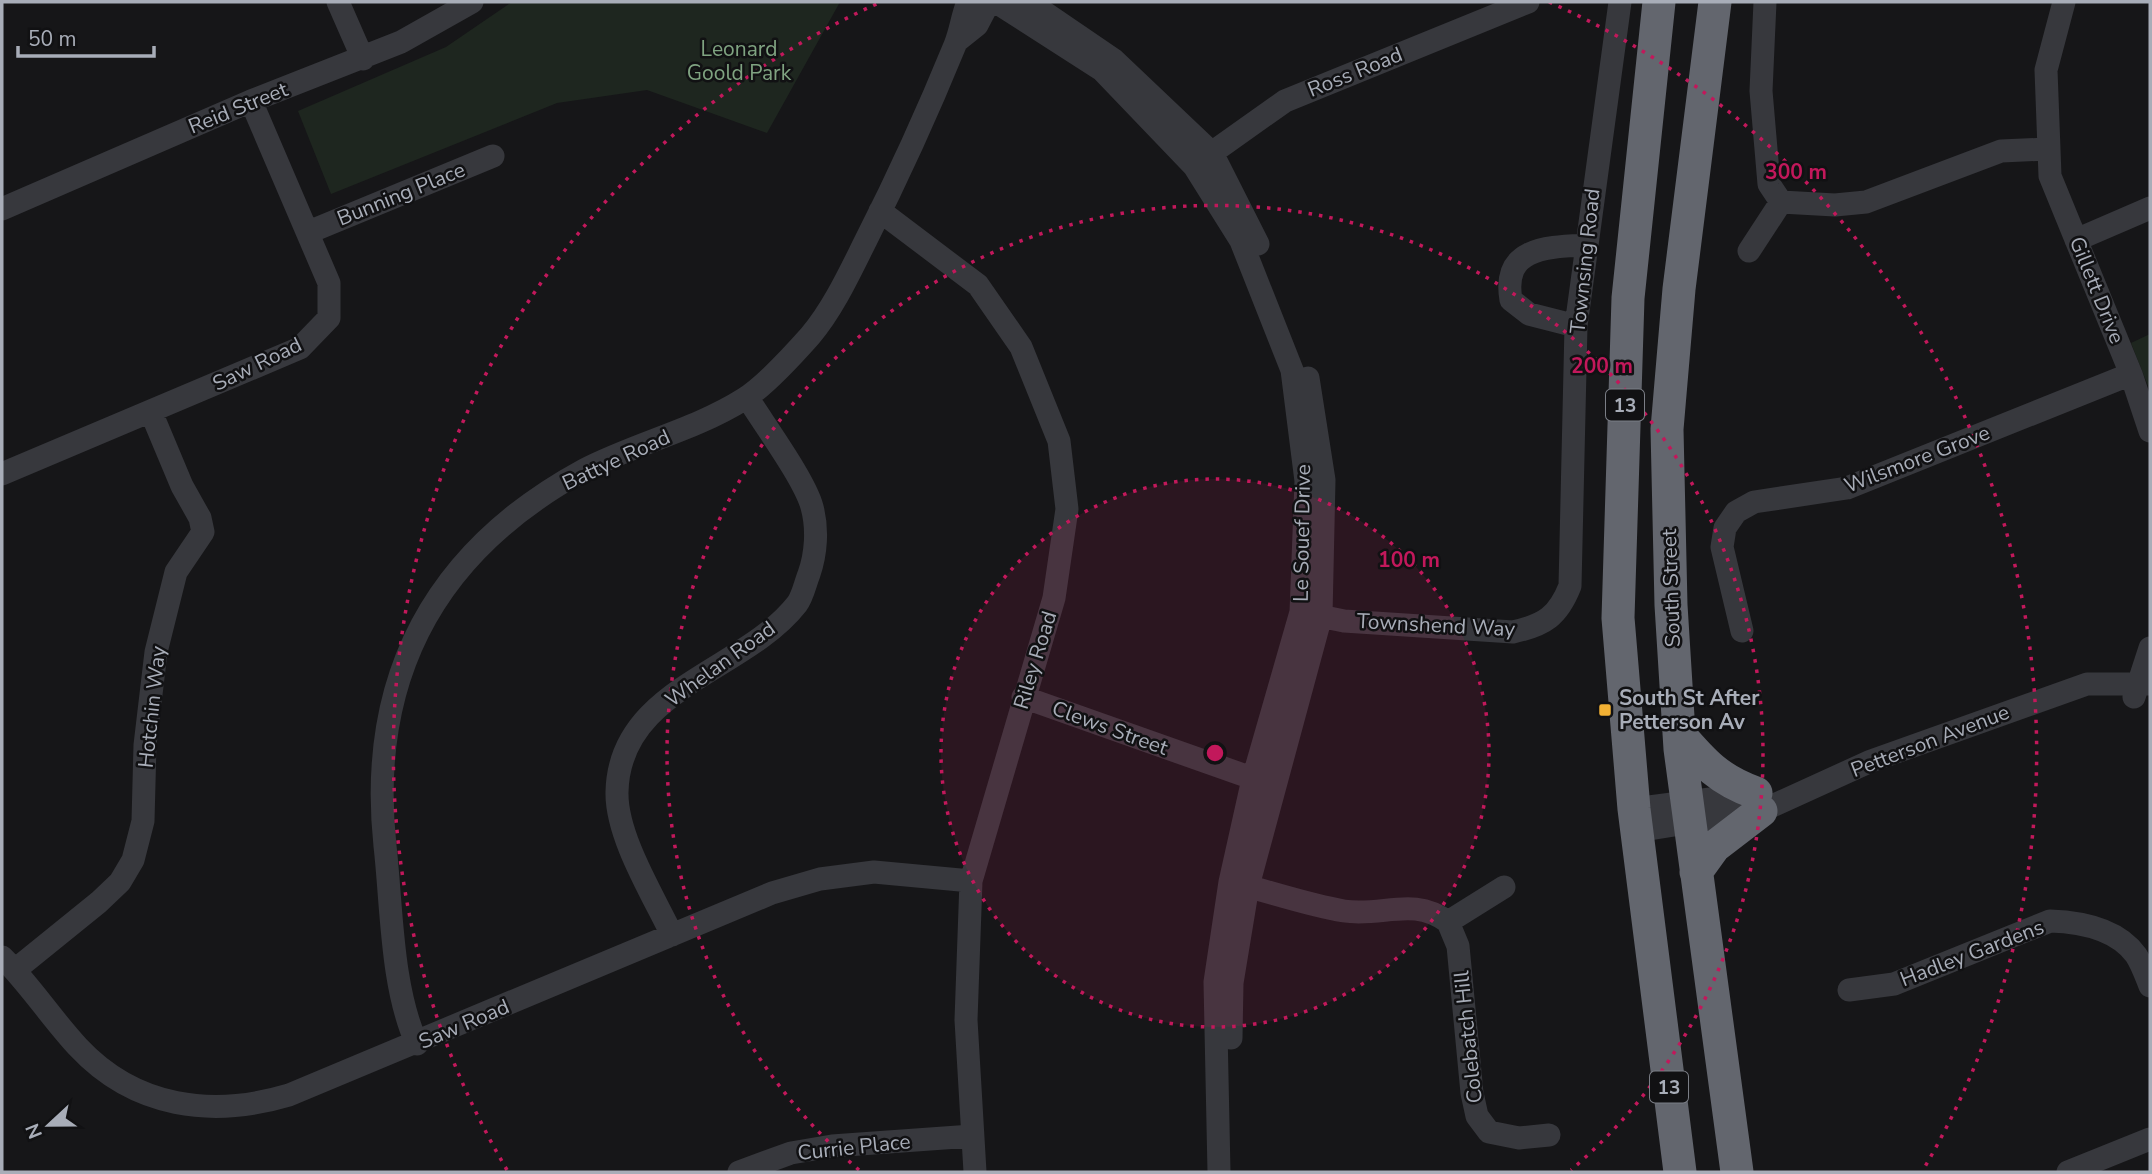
<svg xmlns="http://www.w3.org/2000/svg" width="2152" height="1174" viewBox="0 0 2152 1174" font-family="'Nunito Sans',sans-serif">
<rect width="100%" height="100%" fill="#161618"/>
<path fill="#1e261f" d="M512,2H840L767,133L647,90L557,103L331,194L298,111L446,47Z
M2150,334V391L2131,343Z"/>
<g fill="none" stroke-linecap="round" stroke-linejoin="round">
<path stroke="#37383d" stroke-width="23" d="M338,2L363,59
M996,2L1102,70L1194,166L1241,241L1292,370L1306,481L1301,612L1253,779L1230,882L1215,982L1219,1172
M1029,2L1114,60L1212,153L1258,244
M1765,2L1761,91L1769,184L1781,202L1835,205L1866,202L2001,151L2047,149
M2064,2L2046,70L2050,176L2131,374L2150,431
M957,41L977,25L989,2
M1199,162L1285,101L1528,2
M2,209L251,101L401,42L472,2
M880,211L978,285L1021,347L1059,441L1067,509L1054,598L971,881L966,1020L975,1172
M309,232L493,156
M2076,240L2150,208
M1749,251L1781,202
M1576,326L1529,314L1511,300C1502,248 1545,247 1585,245
M2,474L300,348L329,318V283L251,101
M1305,613L1344,621L1513,632C1545,625 1558,616 1570,586L1576,326L1620,2
M1742,631L1722,547L1725,528L1736,512L1754,502L1847,488L2131,374
M1023,697L1266,783
M2134,697L2150,648
M1634,809L1756,793
M1637,831L1761,811L1871,761L2087,684H2150
M1235,883C1271,892 1308,905 1344,911C1383,917 1413,896 1448,922L1504,887
M1448,922L1458,946L1472,1093L1477,1116L1489,1132L1519,1138L1549,1135
M672,935C653,895 616,836 617,792C619,688 744,672 797,604C803,596 805,584 809,574C816,554 818,529 812,507C805,480 763,423 747,397
M2,957C30,985 51,1018 78,1047C135,1108 212,1118 289,1095L772,893L820,879L874,872L971,881
M15,970L99,902L120,882L133,860L143,821L145,745L156,652L176,572L203,532L200,518L182,486L151,412
M1849,990L1894,984L2050,921C2080,922 2117,929 2136,955C2142,964 2146,976 2150,986
M1231,1038L1232,983L1248,886L1321,616L1324,480L1308,378
M417,1044C391,987 392,908 385,846C367,677 435,551 584,470C636,443 695,430 744,399C765,386 794,354 810,336C833,309 850,272 866,240C898,177 928,111 955,45C961,31 962,16 968,2
M739,1172L791,1153L832,1146L972,1136
M2068,1172L2150,1139"/>
<path stroke="#63666e" stroke-width="33" d="M1659,2L1628,298L1618,618L1634,809L1680,1172
M1715,2L1679,289L1667,429L1671,605L1680,749L1737,1172
M1679,734C1704,763 1719,780 1756,793
M1696,872L1714,847L1761,811"/>
</g>
<circle cx="1215" cy="753" r="274" fill="#c2185b" fill-opacity=".12"/>
<g fill="none" stroke="#c2185b" stroke-width="3.5" stroke-dasharray="3.5 7">
<circle cx="1215" cy="753" r="274"/>
<path d="M859 1170A548 548 0 1 1 1571 1170"/>
<path d="M507 1170A822 822 0 0 1 881 2M1549 2A822 822 0 0 1 1923 1170"/>
</g>
<rect fill="#f2b134" stroke="#111113" stroke-width="2.5" x="1598" y="703" width="14" height="14" rx="3.5"/>
<g text-anchor="middle" stroke-width="5" stroke-linejoin="round" paint-order="stroke">
<g fill="#111113" stroke="#7b7e86" stroke-width="2">
<rect x="1606" y="389.5" width="38" height="31" rx="5"/>
<rect x="1650" y="1071.5" width="38" height="31" rx="5"/>
</g>
<g font-size="19" font-weight="bold" fill="#a8adb8">
<text x="1625" y="412">13</text>
<text x="1669" y="1094">13</text>
</g>
<g font-size="21" fill="#7fa381" stroke="#111113">
<text x="739" y="56">Leonard<tspan x="739" dy="24">Goold Park</tspan></text>
</g>
<g font-size="21" fill="#a8adb8" stroke="#111113">
<text transform="translate(1355 72) rotate(-22)" y="7">Ross Road</text>
<text transform="translate(238 108) rotate(-22)" y="7">Reid Street</text>
<text transform="translate(401 194) rotate(-22)" y="7">Bunning Place</text>
<text transform="translate(1585 261) rotate(-84)" y="7">Townsing Road</text>
<text transform="translate(2097 290) rotate(68)" y="7">Gillett Drive</text>
<text transform="translate(257 364) rotate(-26)" y="7">Saw Road</text>
<text transform="translate(1917 459) rotate(-21)" y="7">Wilsmore Grove</text>
<text transform="translate(616 460) rotate(-25)" y="7">Battye Road</text>
<text transform="translate(1302 533) rotate(-89)" y="7">Le Souef Drive</text>
<text transform="translate(1671 588) rotate(-92)" y="7">South Street</text>
<text transform="translate(1436 625) rotate(3)" y="7">Townshend Way</text>
<text transform="translate(1035 660) rotate(-73)" y="7">Riley Road</text>
<text transform="translate(720 664) rotate(-36)" y="7">Whelan Road</text>
<text transform="translate(152 707) rotate(-84)" y="7">Hotchin Way</text>
<text transform="translate(1110 728) rotate(20)" y="7">Clews Street</text>
<text transform="translate(1930 741) rotate(-21)" y="7">Petterson Avenue</text>
<text transform="translate(1972 953) rotate(-21)" y="7">Hadley Gardens</text>
<text transform="translate(464 1024) rotate(-23)" y="7">Saw Road</text>
<text transform="translate(1468 1037) rotate(-96)" y="7">Colebatch Hill</text>
<text transform="translate(854 1147) rotate(-6)" y="7">Currie Place</text>
</g>
<g font-size="21" font-weight="bold" fill="#a8adb8" stroke="#111113" text-anchor="start">
<text x="1619" y="705">South St After<tspan x="1619" dy="24">Petterson Av</tspan></text>
</g>
</g>
<circle cx="1215" cy="753" r="10" fill="#c2185b" stroke="#111113" stroke-width="3.5"/>
<g font-size="21" text-anchor="middle" font-weight="bold" fill="#c2185b" stroke="#111113" stroke-width="5" stroke-linejoin="round" paint-order="stroke">
<text x="1796" y="179">300 m</text>
<text x="1602" y="373">200 m</text>
<text x="1409" y="567">100 m</text>
</g>
<rect width="2152" height="1174" fill="none" stroke="#a8adb8" stroke-width="7"/>
<g transform="translate(49 1125) rotate(248)" stroke="#111113" stroke-width="5" paint-order="stroke">
<path d="M0-5L12 26L0 18L-12 26Z" fill="#a8adb8"/>
<text y="-10" font-size="19" font-weight="bold" text-anchor="middle" fill="#a8adb8">N</text>
</g>
<path d="M18 46v10h136v-10" fill="none" stroke="#a8adb8" stroke-width="3.5"/>
<text x="28" y="46" font-size="21" fill="#a8adb8" stroke="#111113" stroke-width="5" paint-order="stroke">50 m</text>
</svg>
